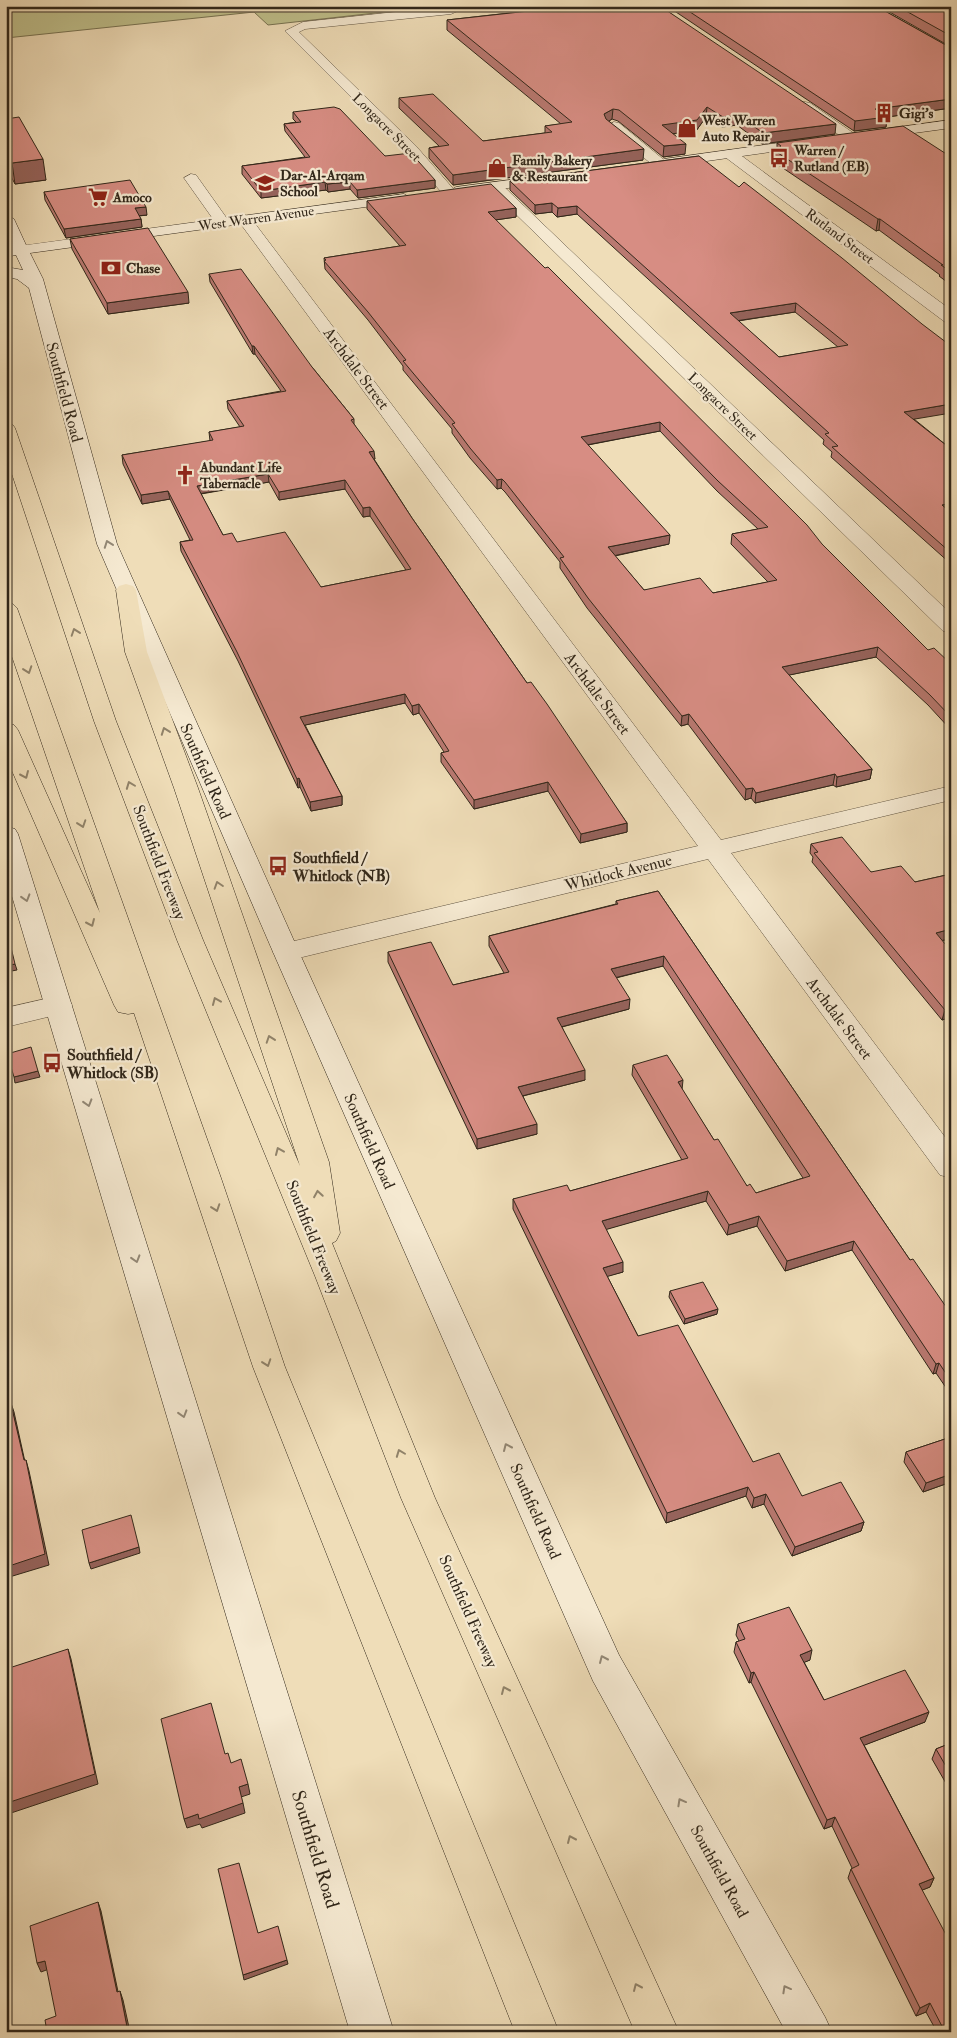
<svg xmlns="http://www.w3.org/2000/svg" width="957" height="2038" viewBox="0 0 957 2038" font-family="'IM FELL Double Pica',serif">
<rect width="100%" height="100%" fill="#efddb8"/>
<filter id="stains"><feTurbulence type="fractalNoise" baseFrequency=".004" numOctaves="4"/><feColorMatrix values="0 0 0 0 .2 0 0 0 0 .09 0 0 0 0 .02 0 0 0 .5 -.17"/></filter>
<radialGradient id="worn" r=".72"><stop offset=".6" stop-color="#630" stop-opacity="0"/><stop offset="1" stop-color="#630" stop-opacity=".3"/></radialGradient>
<path fill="#bfbf8b" stroke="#787352" d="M6,6H438L268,25L254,12L6,38Z"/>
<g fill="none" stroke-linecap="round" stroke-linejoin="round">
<defs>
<path id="minor" d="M451,6H469L451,14L305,29L299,32L416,146L456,192L449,196L444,195L406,152L285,31L303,22Z
M805,102L810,103L859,137L852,141L847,140L800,109L798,106L800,103Z
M614,122L619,123L664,160L666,163L664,166H654L609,129L607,126Z
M730,150L735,151L951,310V323L945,322L725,157L723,154L725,151Z
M191,174L196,175L228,220L231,223L228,226H218L184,178Z
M495,182L500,183L951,614V632L943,631L490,189L488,186L490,183Z
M245,215L250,217L721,840L951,786V800L731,853L951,1145V1178L940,1175L708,859L286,961L277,958L273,952L277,946L286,943L698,846L240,223L237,220L240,217Z
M58,996L68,998L72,1005L68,1012L6,1027V1008Z"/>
<path id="secondary" d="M951,120V128L870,139L863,135L870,131Z
M815,138L820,139L822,142L820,145L664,167L657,163L664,159Z
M547,175L552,176L554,179L552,182L456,195L449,191L456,187Z
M404,194L411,198L409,201L30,253L43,279L117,544L299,952L619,1655L825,2017L832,2032H786L593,1681L273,952L97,544L29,288L17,279L6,277V267L23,270L16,255L6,257V247H12L6,235V215L14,219L26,245Z
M6,826L15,829L18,834L394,2032H350L6,876Z"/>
<path id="motorway" d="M6,423L12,424L15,428L116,721L203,940L300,1166L174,788L125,652L116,590L119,586L126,584L133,586L136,590L147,652L198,788L329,1162L340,1233L336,1241L332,1243L435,1498L679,2032H635L401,1498L315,1276L177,940L94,721L6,456Z
M6,602L13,604L17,608L221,1178L285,1367L559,2032H515L253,1367L134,1013L128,1014L118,1012L114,1005L6,757V723L14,725L18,730L100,913L6,639Z"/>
</defs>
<use href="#minor" stroke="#605442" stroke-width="1"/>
<use href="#secondary" stroke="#31271a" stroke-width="1"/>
<use href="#motorway" stroke="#31271a" stroke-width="1"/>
<use href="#minor" fill="#f5e9d1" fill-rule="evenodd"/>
<use href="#secondary" fill="#f5e9d1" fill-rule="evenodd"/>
<use href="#motorway" fill="#efddb8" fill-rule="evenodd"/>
</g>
<path fill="#b97971" stroke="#31271a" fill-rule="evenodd" d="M510,6H660L835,134L762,144L737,125L722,127L706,117L696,131L673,134L685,154L663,157L618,121L612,119L609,121L643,160L453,185L429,158V148L439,146L399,108V98L483,141L545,133V126L561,124L447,30V20L518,12Z
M667,6H876L951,48V108L887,117L886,127L854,131Z
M879,6H951V47Z
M293,112L435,180V188L358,198L350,189L328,192L326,190L261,198L242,174V166L305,157L285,131L284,124L296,122L293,119Z
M6,119L46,180L15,184L6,167Z
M777,143L951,157V285L939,276L940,275L879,230L876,231L774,162L775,151L777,149Z
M699,156L914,419L951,449V564L831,457L832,452L823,444L824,440L577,214L557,217L552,212L535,214L510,190V181ZM795,312L838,347L779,357L738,321Z
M44,192L147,215L139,216L141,219L142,227L66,238L45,200Z
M367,201L516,208V217L495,220L928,650L951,664V730L928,705L876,657L789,675L872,769L870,779L836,787L833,785L755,803L751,798L745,800L688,724L681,726L587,608L560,568V562L505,492L501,488L497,489L470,458L452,433V429L403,370V366L368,320L325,269L324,258L400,246L367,209ZM660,431L717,491L758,529L732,534L731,544L768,582L713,593L644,590L615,556L669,544L588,445Z
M70,239L189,303L108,314L72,249Z
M209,274L312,367L354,419V424L375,459H374L412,518L527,683L627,823V832L580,843L548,791L474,809L441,762V753L444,752L419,713L413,715L405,703L305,725L342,796V805L311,811L300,787L298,788L238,661L181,551L180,542L190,540L170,499L142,504L123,464L122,455L210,441L209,432L240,427L228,409L227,401L281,391L255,354H253L210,282ZM269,482L279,500L345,489L363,517L370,516L406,570L321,587L223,535L201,494Z
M811,844L871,872L915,882L951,874V938L942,941L951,951V1017L942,1020L812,862L813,857L810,853Z
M658,891L910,1260L951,1314V1395L936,1373L933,1374L852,1250L785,1271L757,1226L727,1235L706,1201L606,1229L623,1272L607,1276L638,1336L753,1462L802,1496L864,1522L861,1531L792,1556L764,1504L752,1508L746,1496L666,1523L513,1209V1199L570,1191L682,1160L632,1075L633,1065L682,1090L714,1140L747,1186L756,1193L803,1178L663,966L616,978L629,1009L562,1027L585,1080L523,1096L537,1134L477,1149L388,962V952L453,985L504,973L489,946V936L616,904V901Z
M670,1291L717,1314L684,1324L669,1297Z
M951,1437V1482L923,1492L904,1462L906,1452Z
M738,1624L810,1660L804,1662L824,1700L925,1722L864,1745L934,1878L930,1887L922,1890L951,2032H937L926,2012L916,2016L848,1878L851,1869L852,1868L832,1826L824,1829L751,1682L749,1683L734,1652L736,1642L739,1641L736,1635Z
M951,1743V1792L932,1759L936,1749Z"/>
<path fill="#96635c" stroke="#31271a" d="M951,99V108L887,117L886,127L854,131L855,121L875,109Z
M707,107L706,117L696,131L661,135L662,125Z
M613,109L612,119L603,125L604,114Z
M738,115L737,125L722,127L723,117Z
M836,124L835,134L762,144L763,133Z
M686,144L685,154L663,157L664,146Z
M644,149L643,160L453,185V175Z
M43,159L46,180L15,184L12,163Z
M435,180V188L358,198L357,190Z
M325,182L326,190L261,198V191Z
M350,182V189L328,192L327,184Z
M552,203V212L535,214V205Z
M577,206V214L557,217L558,208Z
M146,207L147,215L136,216L135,208Z
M516,208V217L488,221V212Z
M141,219L142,227L66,238L64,229Z
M878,219H880L879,230L876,231Z
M188,292L189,303L108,314L107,303Z
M796,303L795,312L729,322L730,313Z
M252,346H254L255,354H253Z
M951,404V413L903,421L904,412Z
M660,422V431L581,446V437Z
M374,451L375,459L369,460V452Z
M268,474L269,482L198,494L197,486Z
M502,479L501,488L497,489V480Z
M345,480V489L279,500V492Z
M168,491L170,499L142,504L141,495Z
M951,503V513L942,505Z
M370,507V516L363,517V508Z
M670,535L669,544L608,557V547Z
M878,647L876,657L780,677L782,667Z
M405,694V703L301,726L300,717Z
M419,704V713L413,715L412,706Z
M689,714L688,724L681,726L682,716Z
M872,769L870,779L836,787L837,777Z
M835,774L833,785L755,803L756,793Z
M299,778L300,787L298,788L297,779Z
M548,782V791L474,809V800Z
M753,788L751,798L745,800L746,789Z
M342,796V805L311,811L310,802Z
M627,823V832L580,843L581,834Z
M951,929V938L933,943L936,933Z
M664,956L663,966L610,979L611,969Z
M15,964L17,970L6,972V966Z
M630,999L629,1009L557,1028V1018Z
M951,1008V1017L942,1020L945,1010Z
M585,1070V1080L518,1097V1087Z
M38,1071L40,1077L15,1083L14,1077Z
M683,1080L682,1090L678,1082Z
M537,1124V1134L477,1149V1139Z
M708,1191L706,1201L601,1231L602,1221Z
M759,1216L757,1226L727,1235L729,1225Z
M854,1241L852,1250L785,1271L787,1261Z
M623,1262V1272L602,1278L603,1268Z
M718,1309L717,1314L684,1324L685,1319Z
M939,1363L936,1373L933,1374L936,1364Z
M10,1400L14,1412L27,1471L24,1460Z
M26,1460L29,1471L49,1565L6,1578V1567Z
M951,1474V1482L923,1492L926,1483Z
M748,1487L746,1496L666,1523L667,1513Z
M766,1494L764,1504L752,1508L754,1498Z
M864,1522L861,1531L792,1556L795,1547Z
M139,1547L140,1553L91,1569L89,1563Z
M68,1649L71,1659L98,1784L11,1813L7,1803Z
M812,1650L810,1660L798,1665L800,1655Z
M754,1672L751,1682L749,1683L751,1673Z
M929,1712L925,1722L857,1748L860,1738Z
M248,1784L250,1794L241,1797L239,1787Z
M243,1803L245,1813L202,1828L200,1824L187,1828L184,1819L198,1814Z
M835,1817L832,1826L824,1829L827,1820Z
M934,1878L930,1887L915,1893L919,1884Z
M98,1902L101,1911L120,2001L117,1992Z
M287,1960L288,1964L244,1980L243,1975Z
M45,1961L49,1969L41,1972L37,1963Z
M120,1991L123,2000L130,2032H128Z
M930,2003L926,2012L916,2016L920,2008Z"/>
<path fill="#d78d83" stroke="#31271a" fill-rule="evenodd" d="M523,6H660L836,124L763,133L738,115L723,117L707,107L697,120L662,125L686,144L664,146L619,110L613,109L604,114L606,119L644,149L453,175L429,148L449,145L399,98L433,94L483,141L552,132L545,126L572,122L447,20L529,11Z
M681,6H876L951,48V99L875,109L887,117L855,121Z
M897,6H951V36Z
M334,107L340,109L385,156L411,153L435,180L357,190L350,182L327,184L325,182L261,191L242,166L310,157L284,124L301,122L293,112Z
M19,117L43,159L12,163L6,153V119Z
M903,126L951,157V272L941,265H943L880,219H878L775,151L781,146L777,143Z
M699,156L739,187L744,182L842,258L922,324L951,346V404L904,412L951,449V503L942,505L951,513V553L832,447L838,446L825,434L829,433L577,206L558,208L552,203L535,205L510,181ZM796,303L848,345L779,357L730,313Z
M130,180L146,207L135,208L141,219L64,229L44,192Z
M491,184L516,208L488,212L545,268L548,267L807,525L822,544L928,650L934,648L951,664V717L930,695L878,647L782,667L872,769L837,777L835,774L756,793L753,788L746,789L689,714L682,716L588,598L560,558L564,557L505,482L502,479L497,480L470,448L452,424L455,423L403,361L406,360L368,312L324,261L326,260L324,258L406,245L367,201ZM660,422L718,481L768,527L732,534L777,580L713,593L700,578L644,590L608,547L670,535L581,437Z
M148,228L188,292L107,303L70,239Z
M241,269L312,367L354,419L351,420L374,451L369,452L412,518L527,683L531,682L547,704L627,823L581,834L548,782L474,800L441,753L449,751L419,704L412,706L405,694L300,717L342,796L310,802L299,778L297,779L237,652L180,542L193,540L168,491L141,495L122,455L213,440L209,432L244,426L227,401L286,391L254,346H252L209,274ZM268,474L279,492L345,480L363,508L370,507L411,569L321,587L285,532L237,542L232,533L223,535L197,486Z
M842,837L871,872L901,866L915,882L951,874V929L936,933L951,951V1008L945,1010L814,853L818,852L811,844Z
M658,891L910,1260L913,1259L951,1314V1381L939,1363L936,1364L854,1241L787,1261L759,1216L729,1225L708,1191L602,1221L623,1262L603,1268L638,1336L678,1325L753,1462L779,1453L802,1496L841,1482L864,1522L795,1547L766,1494L754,1498L748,1487L667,1513L513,1199L567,1185L570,1191L688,1158L633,1065L667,1055L683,1080L678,1082L714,1140L718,1139L747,1186L750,1184L756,1193L810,1176L664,956L611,969L630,999L557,1018L585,1070L518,1087L537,1124L477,1139L388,952L431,942L453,985L509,972L489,936L618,904L616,901Z
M9,939L15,964L6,966V940Z
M31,1047L38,1071L14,1077L7,1054Z
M703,1282L718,1309L685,1319L670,1291Z
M6,1400L7,1402L10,1400L24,1460H26L45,1554L6,1567Z
M951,1437V1474L926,1483L906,1452Z
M131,1515L139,1547L89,1563L82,1530Z
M789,1607L812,1650L800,1655L824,1700L905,1670L929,1712L860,1738L934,1878L919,1884L951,1944V2032H945L930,2003L920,2008L851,1869L859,1865L835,1817L827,1820L754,1672L751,1673L736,1642L745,1639L738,1624Z
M68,1649L95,1774L7,1803L6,1798V1669Z
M211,1703L225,1754L228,1753L231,1763L241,1759L248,1784L239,1787L243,1803L199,1819L198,1814L184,1819L161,1719Z
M951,1743V1775L936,1749Z
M239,1863L258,1933L278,1926L287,1960L243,1975L218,1869Z
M98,1902L117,1992L120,1991L128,2032H47L45,2020L56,2016L45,1961L37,1963L30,1926Z"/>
<defs><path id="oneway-chevron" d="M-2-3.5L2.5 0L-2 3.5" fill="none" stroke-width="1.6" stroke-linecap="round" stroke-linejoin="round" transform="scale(1.25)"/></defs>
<g stroke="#938876">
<use href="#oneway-chevron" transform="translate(108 544) rotate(-110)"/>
<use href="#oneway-chevron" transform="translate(26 898) rotate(73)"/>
<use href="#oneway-chevron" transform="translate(88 1103) rotate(73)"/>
<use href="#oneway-chevron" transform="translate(136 1259) rotate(73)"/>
<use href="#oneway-chevron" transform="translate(183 1414) rotate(73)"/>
<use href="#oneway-chevron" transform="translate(507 1447) rotate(-114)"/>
<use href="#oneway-chevron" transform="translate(603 1659) rotate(-114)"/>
<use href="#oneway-chevron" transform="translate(681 1802) rotate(-119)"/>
<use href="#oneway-chevron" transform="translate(786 1989) rotate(-119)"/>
</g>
<g stroke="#908269">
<use href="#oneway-chevron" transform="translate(75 632) rotate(-109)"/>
<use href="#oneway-chevron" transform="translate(28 670) rotate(71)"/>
<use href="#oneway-chevron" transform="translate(165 731) rotate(-110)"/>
<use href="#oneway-chevron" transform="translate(25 775) rotate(66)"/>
<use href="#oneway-chevron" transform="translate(130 785) rotate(-111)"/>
<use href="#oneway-chevron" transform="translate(82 824) rotate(71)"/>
<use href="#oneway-chevron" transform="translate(218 885) rotate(-108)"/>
<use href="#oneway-chevron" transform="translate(91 923) rotate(66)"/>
<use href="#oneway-chevron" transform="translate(216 1001) rotate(-113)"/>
<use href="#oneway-chevron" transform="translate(270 1039) rotate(-109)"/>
<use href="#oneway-chevron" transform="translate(279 1151) rotate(-113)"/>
<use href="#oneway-chevron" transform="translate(318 1194) rotate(-99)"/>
<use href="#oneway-chevron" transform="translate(216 1208) rotate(71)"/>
<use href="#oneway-chevron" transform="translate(267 1363) rotate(71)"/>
<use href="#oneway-chevron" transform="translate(400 1453) rotate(-111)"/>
<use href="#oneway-chevron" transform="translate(505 1690) rotate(-114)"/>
<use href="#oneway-chevron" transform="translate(571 1839) rotate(-114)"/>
<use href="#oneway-chevron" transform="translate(637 1987) rotate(-114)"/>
</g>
<defs>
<symbol id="building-bare" viewBox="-9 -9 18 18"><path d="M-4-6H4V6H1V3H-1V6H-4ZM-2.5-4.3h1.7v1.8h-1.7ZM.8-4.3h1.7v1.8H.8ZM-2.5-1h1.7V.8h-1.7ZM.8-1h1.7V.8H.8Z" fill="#8f2418" stroke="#f5e9d1" stroke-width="2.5" paint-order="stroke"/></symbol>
<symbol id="shop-bare" viewBox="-9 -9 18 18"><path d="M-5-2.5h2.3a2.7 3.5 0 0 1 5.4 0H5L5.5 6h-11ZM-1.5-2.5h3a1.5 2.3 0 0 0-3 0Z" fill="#8f2418" stroke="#f5e9d1" stroke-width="2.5" paint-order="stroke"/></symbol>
<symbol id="bus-bare" viewBox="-9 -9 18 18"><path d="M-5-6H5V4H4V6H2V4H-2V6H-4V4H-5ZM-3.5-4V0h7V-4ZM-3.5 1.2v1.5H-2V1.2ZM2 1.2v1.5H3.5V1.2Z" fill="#8f2418" stroke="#f5e9d1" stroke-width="2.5" paint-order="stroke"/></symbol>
<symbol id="school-bare" viewBox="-9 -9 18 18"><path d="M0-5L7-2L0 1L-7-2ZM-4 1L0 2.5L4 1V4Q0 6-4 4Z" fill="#8f2418" stroke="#f5e9d1" stroke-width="2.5" paint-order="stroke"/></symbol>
<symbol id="supermarket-bare" viewBox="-9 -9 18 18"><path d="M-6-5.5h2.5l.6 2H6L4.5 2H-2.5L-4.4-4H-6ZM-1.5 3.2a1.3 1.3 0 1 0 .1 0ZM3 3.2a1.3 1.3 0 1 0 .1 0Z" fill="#8f2418" stroke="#f5e9d1" stroke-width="2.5" paint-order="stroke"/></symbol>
<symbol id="bank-bare" viewBox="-9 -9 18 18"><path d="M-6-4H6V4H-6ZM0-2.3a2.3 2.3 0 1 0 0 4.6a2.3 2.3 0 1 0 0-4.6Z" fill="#8f2418" stroke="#f5e9d1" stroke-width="2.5" paint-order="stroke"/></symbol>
<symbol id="church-bare" viewBox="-9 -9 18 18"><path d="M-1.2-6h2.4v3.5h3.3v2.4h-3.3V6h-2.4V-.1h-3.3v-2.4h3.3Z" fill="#8f2418" stroke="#f5e9d1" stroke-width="2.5" paint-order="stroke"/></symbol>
</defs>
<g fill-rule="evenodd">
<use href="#building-bare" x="870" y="99" width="28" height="28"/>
<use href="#shop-bare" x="673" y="114" width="28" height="28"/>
<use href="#bus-bare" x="765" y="144" width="28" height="28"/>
<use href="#shop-bare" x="483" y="154" width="28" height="28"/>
<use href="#school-bare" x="251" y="169" width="28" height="28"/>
<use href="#supermarket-bare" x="84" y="183" width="28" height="28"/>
<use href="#bank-bare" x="97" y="254" width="28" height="28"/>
<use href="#church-bare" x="171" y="461" width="28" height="28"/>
<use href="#bus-bare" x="264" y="852" width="28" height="28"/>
<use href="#bus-bare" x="38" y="1049" width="28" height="28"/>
</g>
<g text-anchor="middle" stroke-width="4.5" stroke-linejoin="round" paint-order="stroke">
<g font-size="14" font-weight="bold" fill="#31271a" stroke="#f5e9d1" text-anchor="start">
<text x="899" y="118">Gigi's</text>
<text x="702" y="125">West Warren<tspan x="702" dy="16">Auto Repair</tspan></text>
<text x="794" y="155">Warren /<tspan x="794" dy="16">Rutland (EB)</tspan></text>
<text x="512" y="165">Family Bakery<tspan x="512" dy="16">&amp; Restaurant</tspan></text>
<text x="280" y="180">Dar-Al-Arqam<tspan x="280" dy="16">School</tspan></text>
<text x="113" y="202">Amoco</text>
<text x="126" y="273">Chase</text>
<text x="200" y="472">Abundant Life<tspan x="200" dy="16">Tabernacle</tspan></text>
</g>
<g font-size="14" fill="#31271a" stroke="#f5e9d1">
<text transform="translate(387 127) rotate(45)" y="5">Longacre Street</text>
<text transform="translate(256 218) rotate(-8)" y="5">West Warren Avenue</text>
<text transform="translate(840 236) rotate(37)" y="5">Rutland Street</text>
<text transform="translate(723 406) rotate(44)" y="5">Longacre Street</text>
</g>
<g font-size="16" fill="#31271a" stroke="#f5e9d1">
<text transform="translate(357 368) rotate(53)" y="6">Archdale Street</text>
<text transform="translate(65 392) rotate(75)" y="6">Southfield Road</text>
<text transform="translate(598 693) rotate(53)" y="6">Archdale Street</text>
<text transform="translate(206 771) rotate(66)" y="6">Southfield Road</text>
<text transform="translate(160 862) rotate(69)" y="6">Southfield Freeway</text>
<text transform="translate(618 872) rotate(-14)" y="6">Whitlock Avenue</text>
<text transform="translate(840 1018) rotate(53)" y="6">Archdale Street</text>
<text transform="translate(370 1141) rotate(66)" y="6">Southfield Road</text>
<text transform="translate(314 1237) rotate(68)" y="6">Southfield Freeway</text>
<text transform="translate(536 1511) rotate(66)" y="6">Southfield Road</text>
<text transform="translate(469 1611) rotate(66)" y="6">Southfield Freeway</text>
<text transform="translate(720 1871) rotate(61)" y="6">Southfield Road</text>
</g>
<g font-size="16" font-weight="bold" fill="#31271a" stroke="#f5e9d1" text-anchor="start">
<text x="293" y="863">Southfield /<tspan x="293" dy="18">Whitlock (NB)</tspan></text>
<text x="67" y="1060">Southfield /<tspan x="67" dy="18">Whitlock (SB)</tspan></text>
</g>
<g font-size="19" fill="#31271a" stroke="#f5e9d1">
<text transform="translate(316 1849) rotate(73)" y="7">Southfield Road</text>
</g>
</g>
<rect width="957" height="2038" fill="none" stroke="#efddb8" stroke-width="25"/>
<rect x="8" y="8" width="942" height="2023" fill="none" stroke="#31271a" stroke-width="2.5"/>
<rect x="12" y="12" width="932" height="2013" fill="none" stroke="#31271a"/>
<rect width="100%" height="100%" filter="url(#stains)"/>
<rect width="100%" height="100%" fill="url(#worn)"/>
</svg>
